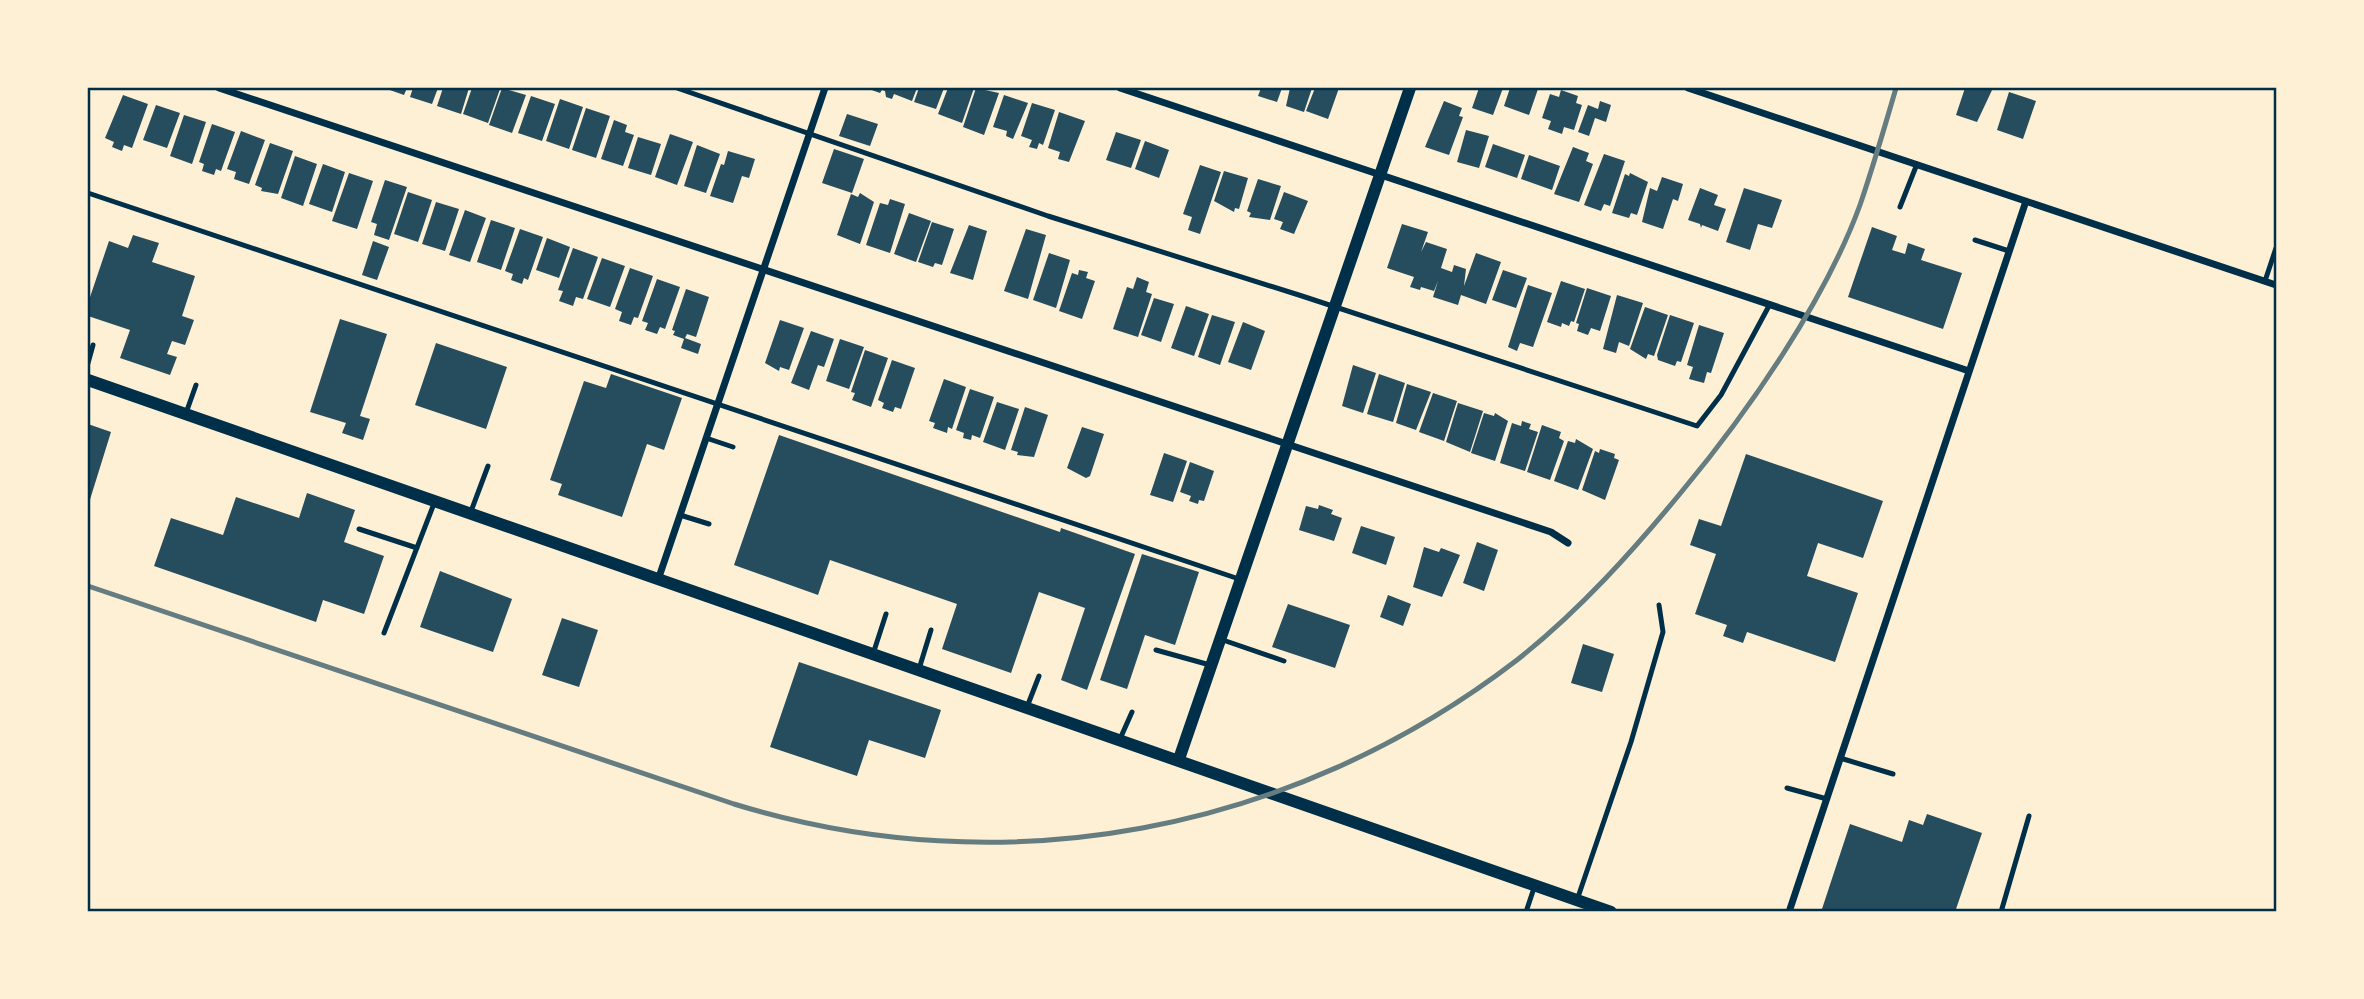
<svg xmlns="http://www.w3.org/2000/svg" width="2364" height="999" viewBox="0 0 2364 999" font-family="'Source Sans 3',sans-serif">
<rect width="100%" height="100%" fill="#fdf0d5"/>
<path fill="#264d5e" d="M384,88H407L404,95Z
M413,88H438L432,104L410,97Z
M443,88H469L461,114L437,106Z
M472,88L500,89L488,123L463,114Z
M502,88L526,95L512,133L489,125Z
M866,88H917L912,101L894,94L892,99L886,97L885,91L882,90L880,93Z
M919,88H944L936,109L914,102Z
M948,88H974L962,123L938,114Z
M976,88L999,93L984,135L963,127Z
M1261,88H1282L1277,102L1258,96Z
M1290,88H1312L1304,112L1286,106Z
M1315,88H1339L1328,119L1306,111Z
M1479,88H1503L1493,115L1472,108Z
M1510,88L1538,89L1529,115L1504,106Z
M1965,88H1993L1977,122L1956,115Z
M1561,90L1578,96L1576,103L1582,105L1574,130L1564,127L1562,134L1548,129L1551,121L1542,118L1550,94L1559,97Z
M2009,92L2036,101L2023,139L1997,130Z
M123,95L148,104L132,148L124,145L122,151L112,147L114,142L105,138Z
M1004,95L1028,103L1013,139L1006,136L1007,131L993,127Z
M531,96L555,104L542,141L518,133Z
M560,99L583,107L569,149L546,141Z
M1444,101L1462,108L1459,116L1463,117L1449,155L1425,147Z
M1600,101L1611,105L1606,122L1595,118L1589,136L1578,132L1588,105L1598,109Z
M1032,103L1055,110L1043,145L1039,143L1037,149L1029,147L1032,140L1021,136Z
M156,105L180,113L167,148L143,140Z
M586,108L610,116L596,158L572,150Z
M1059,112L1085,121L1069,162L1058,159L1060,152L1048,148Z
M847,114L878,124L870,146L839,136Z
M184,115L206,122L192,164L170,156Z
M614,120L627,125L625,132L634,135L623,166L601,159Z
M212,124L235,132L221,171L216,169L214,175L202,171L204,164L199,162Z
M1466,130L1489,136L1479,168L1457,162Z
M241,131L265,140L249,184L234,179L236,172L227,169Z
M1116,132L1141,140L1131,168L1106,160Z
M670,134L693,142L677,185L655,177Z
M638,137L661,144L651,175L628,168Z
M1145,141L1169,150L1159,178L1135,169Z
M270,143L293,151L278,194L261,191L262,188L255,185Z
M1493,144L1525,155L1517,178L1485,167Z
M697,145L720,154L706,193L684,186Z
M1573,147L1589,153L1586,161L1593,164L1579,202L1554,194Z
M834,149L864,159L852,193L822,183Z
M728,151L755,159L749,178L742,176L733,203L710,196L721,164L724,165Z
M1604,154L1625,161L1610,206L1604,204L1601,211L1584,205Z
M1529,155L1560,166L1552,190L1521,179Z
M295,156L317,164L303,206L281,198Z
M323,164L345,172L332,212L309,204Z
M1200,165L1221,172L1200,234L1188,230L1192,217L1183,214Z
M1224,171L1248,178L1239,209L1235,208L1234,212L1214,201Z
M349,173L373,181L357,229L332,221Z
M1630,173L1648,182L1637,215L1631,213L1629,218L1612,213L1625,174L1629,176Z
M1662,177L1683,184L1678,201L1673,199L1663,229L1642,222L1650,188L1657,191Z
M1258,179L1281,186L1270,220L1249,217L1251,213L1247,211Z
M385,180L407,187L389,240L374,235L377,224L371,222Z
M1700,188L1718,195L1714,205L1726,209L1718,231L1702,225L1701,228L1700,224L1688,220Z
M1744,188L1782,200L1772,228L1758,224L1750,250L1726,242Z
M408,192L432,200L418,242L394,234Z
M1284,192L1308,201L1294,234L1280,229L1283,222L1274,219Z
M860,193L874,202L860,244L837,235L851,194L858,197Z
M890,199L905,204L890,253L866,245L880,203L888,205Z
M436,202L459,209L445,251L422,244Z
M465,210L486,218L470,262L449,255Z
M909,213L931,221L916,262L894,254Z
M491,220L515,228L501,270L477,262Z
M932,222L954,229L942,265L935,263L933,267L918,262Z
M1402,224L1428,232L1421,252L1426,242L1447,249L1441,268L1452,272L1454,265L1466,269L1464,286L1476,253L1501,262L1486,304L1461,295L1458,305L1433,297L1438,281L1434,291L1421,287L1420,290L1410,287L1414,277L1387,268Z
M969,225L987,231L973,280L950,273Z
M1872,227L1897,236L1892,250L1905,254L1908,243L1925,249L1921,260L1962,273L1943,329L1848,297Z
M520,229L543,237L528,280L524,278L522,284L511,280L513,274L505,271Z
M1026,229L1046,235L1028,299L1004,291Z
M133,235L159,243L152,262L195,276L182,316L194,320L185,345L172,341L167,354L177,357L170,375L120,358L130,330L88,316V303L109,241L128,248Z
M547,238L570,247L559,278L536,270Z
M373,241L389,247L377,280L362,275Z
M573,248L598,257L583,299L576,297L573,306L559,301L563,291L558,290Z
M1049,253L1070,260L1056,308L1033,300Z
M602,258L625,266L610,307L587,299Z
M630,268L653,276L638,318L634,317L631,325L619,321L622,312L615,309Z
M1079,270L1088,272L1086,278L1095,281L1082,319L1059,311L1072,273L1078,275Z
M1503,270L1527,278L1516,308L1492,300Z
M1137,277L1149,282L1146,292L1152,294L1138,337L1113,329L1127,287L1133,289Z
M657,279L680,287L665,329L660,327L657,334L645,330L648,323L642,321Z
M1561,281L1585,289L1574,322L1571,321L1569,326L1562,323L1561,327L1547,322Z
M1528,285L1552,293L1533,347L1520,343L1517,351L1508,347Z
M1587,288L1611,296L1600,331L1591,328L1588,335L1577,331L1579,324L1576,323Z
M686,289L709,297L696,337L687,334L685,338L701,344L698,354L681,348L684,339L673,335L675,331L672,330Z
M1617,295L1643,303L1629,346L1619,342L1616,353L1603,349Z
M1154,298L1174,304L1161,342L1141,335Z
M1186,306L1209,314L1194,356L1171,348Z
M1645,307L1668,315L1654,356L1648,354L1646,359L1630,349Z
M1212,315L1235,322L1220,365L1198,357Z
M1670,315L1694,323L1681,362L1677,361L1675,366L1658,360L1657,355Z
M340,319L387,334L360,416L370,419L363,440L342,433L346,423L310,412Z
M780,320L804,328L789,370L780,367L779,371L765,363Z
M1243,322L1265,331L1251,370L1228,362Z
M1699,325L1724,333L1711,373L1707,372L1704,383L1689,379L1693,367L1687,365Z
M811,331L834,339L824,367L818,365L809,390L791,383Z
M840,339L864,347L849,389L826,381Z
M436,343L507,367L486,429L415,405Z
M865,350L888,358L871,407L852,400L855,393L851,392Z
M892,360L915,368L901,409L895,407L893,412L882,408L884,403L878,400Z
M1353,365L1376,373L1363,413L1342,406Z
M611,374L682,398L664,450L647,444L622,517L558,495L562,484L550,480L584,381L606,388Z
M1379,374L1405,383L1393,422L1367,414Z
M944,379L966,387L952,429L948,427L947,433L933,428L935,423L929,421Z
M1407,384L1431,392L1416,430L1396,423Z
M970,389L994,397L980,438L972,435L971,440L963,438L964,433L956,430Z
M1433,393L1457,401L1444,441L1419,432Z
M997,402L1019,409L1005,450L983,442Z
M1458,403L1483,411L1470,452L1446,442Z
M1025,407L1048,415L1034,457L1017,455L1018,452L1011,450Z
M1484,413L1494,416L1495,413L1508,421L1495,461L1471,453Z
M1522,421L1531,424L1529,429L1538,432L1525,471L1500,463L1512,423L1521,426Z
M88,424L111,432L88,506Z
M1542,425L1561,432L1559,438L1564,441L1550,480L1527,472Z
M1082,427L1104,434L1090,476L1086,478L1067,468Z
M779,435L1060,532L1061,528L1135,554L1087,690L1061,680L1085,608L1039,592L1011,673L942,649L957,604L830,560L818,595L734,565Z
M1576,439L1593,449L1578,490L1554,481L1568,441L1575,443Z
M1600,449L1615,454L1614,458L1619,460L1605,500L1582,490L1595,451L1599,453Z
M1164,453L1187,461L1173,502L1150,495Z
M1746,454L1883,501L1863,558L1818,543L1807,576L1858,593L1835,662L1747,632L1743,643L1723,636L1727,625L1695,614L1716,554L1690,545L1699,519L1721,526Z
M1190,462L1214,471L1204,501L1199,500L1198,504L1189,501L1191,496L1180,492Z
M307,493L355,510L344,542L384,556L364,614L323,600L316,622L154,566L171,518L223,535L236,497L299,518Z
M1319,505L1333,510L1331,514L1342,518L1334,541L1299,530L1306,506L1318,509Z
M1361,526L1395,537L1386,565L1352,553Z
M1477,542L1498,550L1484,591L1463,583Z
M1424,547L1439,552L1441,548L1460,555L1442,597L1413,587Z
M1142,554L1199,572L1175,645L1145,635L1127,689L1100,680Z
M440,571L512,599L493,652L420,627Z
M1388,595L1411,604L1403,626L1380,617Z
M1288,604L1350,625L1335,668L1272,647Z
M562,618L598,630L579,687L542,675Z
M1583,644L1614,654L1602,692L1571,683Z
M799,662L941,710L925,758L869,740L857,776L770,747Z
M1927,814L1982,833L1955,912H1821L1850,824L1902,842L1909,820L1923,825Z"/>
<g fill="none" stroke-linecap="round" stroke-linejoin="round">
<path stroke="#003049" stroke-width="5" d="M677,88L1048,216L1302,296L1697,426L1721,395L1770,304
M88,193L1239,579
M1900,207L1917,164
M1975,240L2009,251
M2265,281L2276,248
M88,363L93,345
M186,413L196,385
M706,438L733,447
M470,514L488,466
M680,515L709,524
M359,529L417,548
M384,633L435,501
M1220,639L1284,661
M1156,650L1210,665
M873,654L886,614
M919,669L931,630
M1027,707L1039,676
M1120,739L1132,712
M1840,758L1893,774
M1787,788L1827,799
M1577,900L1631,742L1663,632L1659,605
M1526,912L1535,885
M2001,912L2029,816"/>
<path stroke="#003049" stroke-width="7" d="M219,88L1551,532L1568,543
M1120,88L1969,371
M1688,88L2276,285
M658,580L825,88
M1789,912L2026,201"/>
<path stroke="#003049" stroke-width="12" d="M88,380L1611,912
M1179,759L1410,88"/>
<path stroke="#657d81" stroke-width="5" d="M88,586L734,804C1004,887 1292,833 1517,660C1579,611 1633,551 1683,490C1748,412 1825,301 1860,205C1873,167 1885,126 1896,88"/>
</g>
<rect width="2364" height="999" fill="none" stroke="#fdf0d5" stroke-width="178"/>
<rect x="89" y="89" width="2186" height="821" fill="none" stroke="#003049" stroke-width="2.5"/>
</svg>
